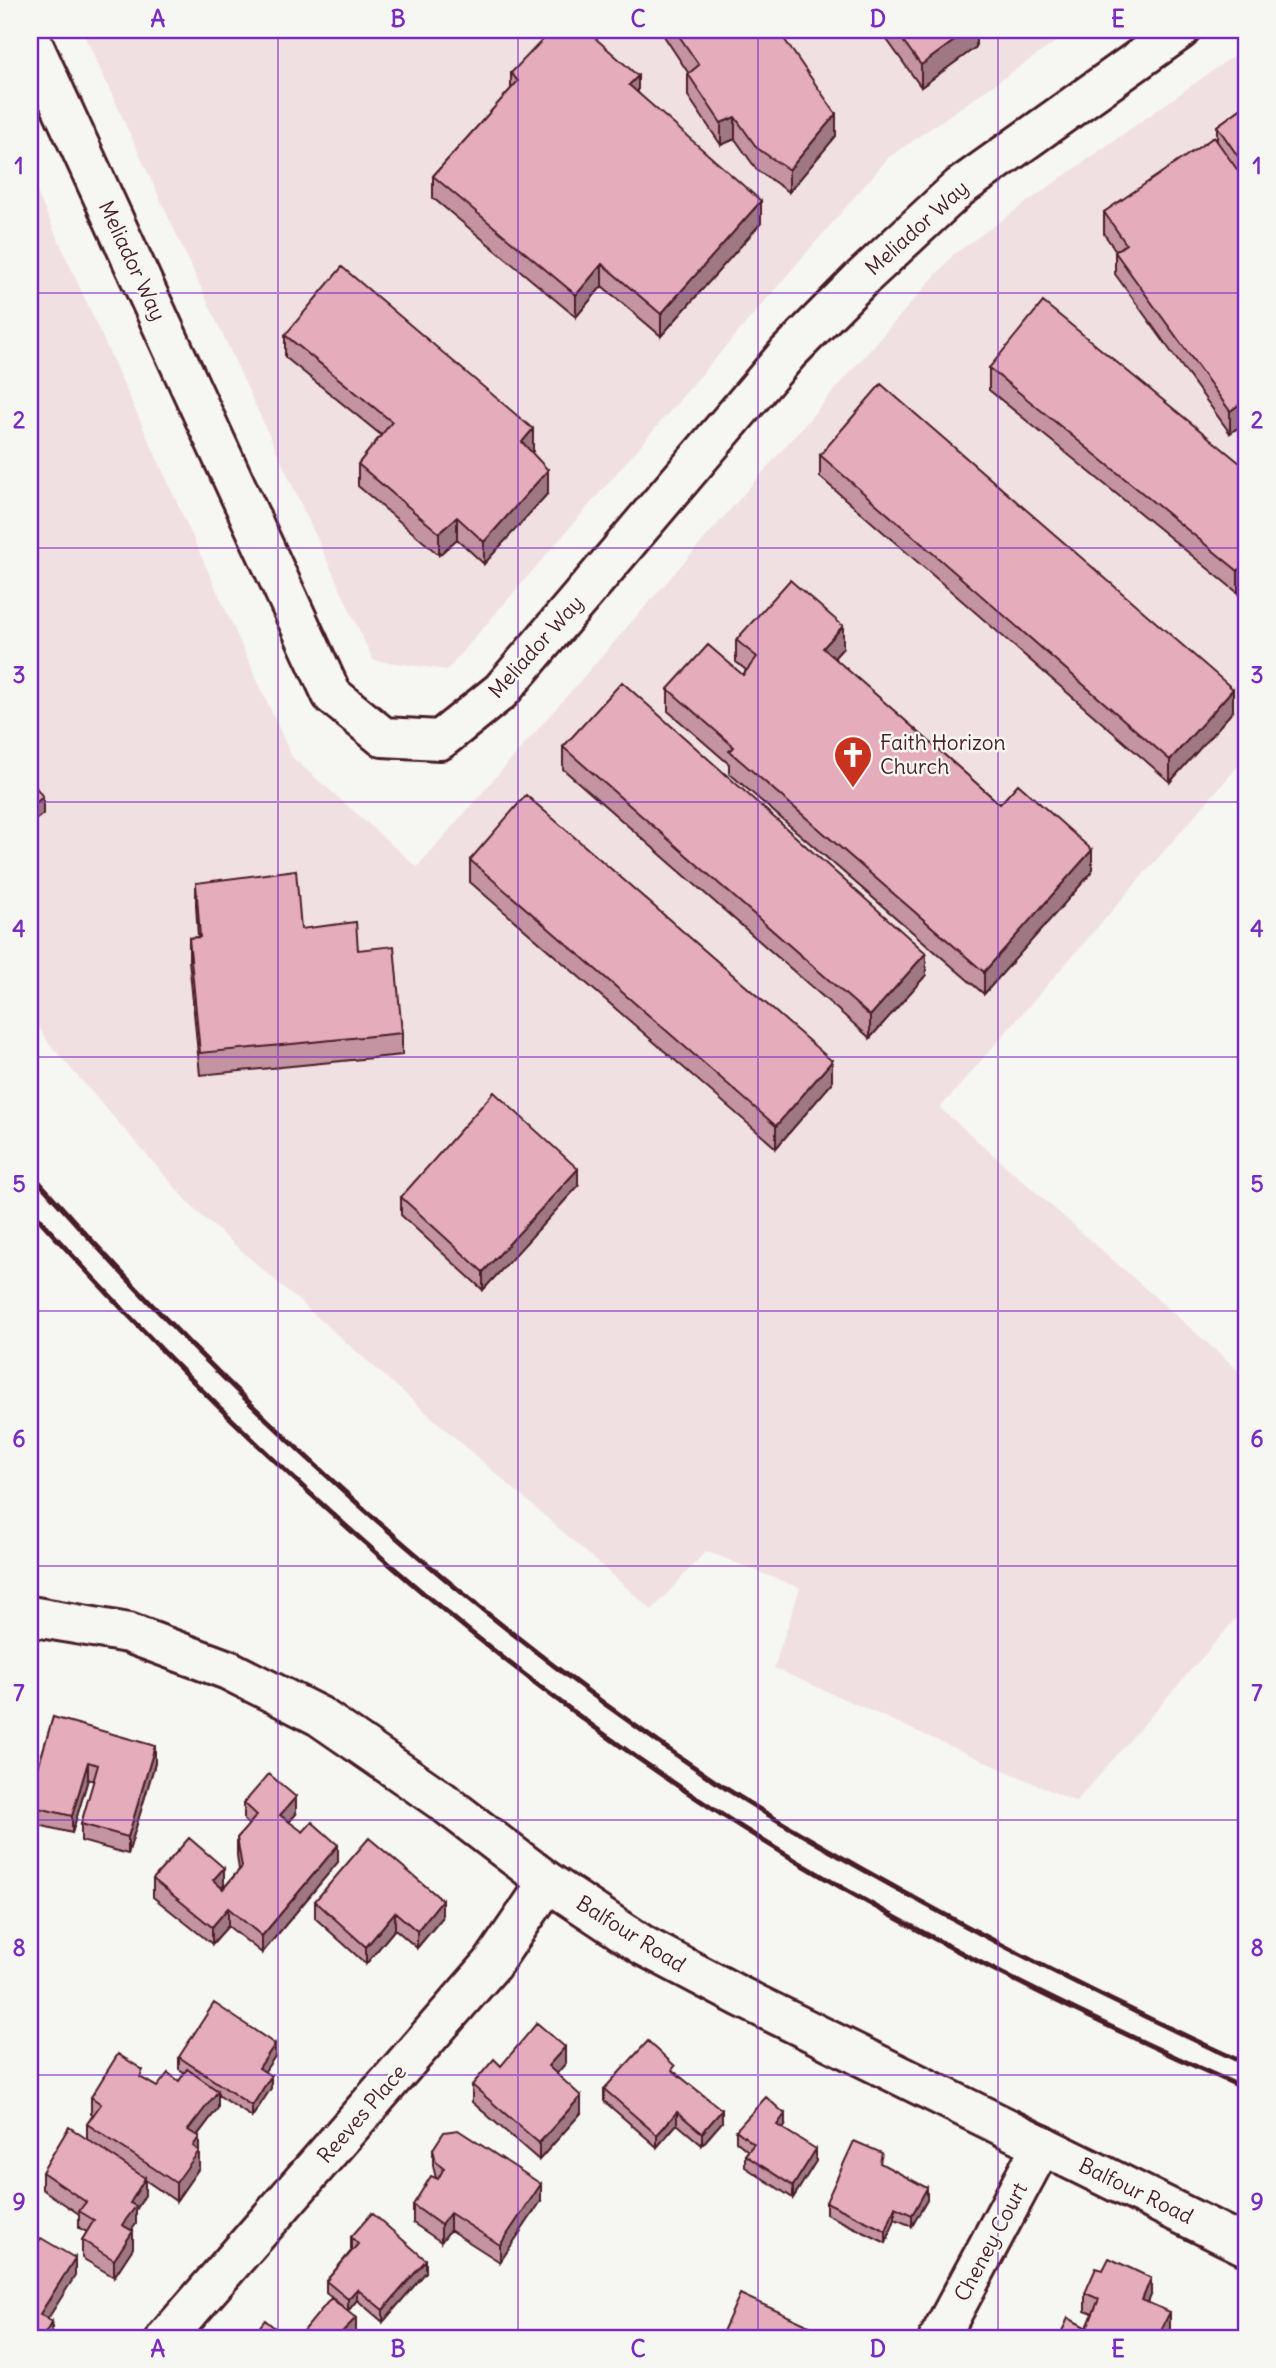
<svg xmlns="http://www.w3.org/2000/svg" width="1276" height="2368" viewBox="0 0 1276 2368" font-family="Delius,sans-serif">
<rect width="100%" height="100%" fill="#f6f6f2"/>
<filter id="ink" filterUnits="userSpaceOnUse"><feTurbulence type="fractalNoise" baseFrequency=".0143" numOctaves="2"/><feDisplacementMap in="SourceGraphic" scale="14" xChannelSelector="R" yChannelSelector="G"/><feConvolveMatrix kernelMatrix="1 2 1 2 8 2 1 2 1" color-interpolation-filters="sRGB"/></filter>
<g filter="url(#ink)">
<path fill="#f1e0e2" d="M82,30H1073L889,157L447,670L373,660Z
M1246,47V757L940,1108L1246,1377V1607L1076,1802L774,1668L800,1588L706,1551L652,1610L196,1211L51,1046L30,1014V177L292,757L417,867L954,254Z"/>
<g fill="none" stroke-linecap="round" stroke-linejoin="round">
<defs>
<path id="minor" d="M30,38L332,695L383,737L440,740L501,691L788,353L860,280L960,187L1180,30
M166,2338L492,1964L548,1882
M939,2338L1042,2145"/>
<path id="secondary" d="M30,1616L128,1633L228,1670L319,1716L442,1801L548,1882L644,1946L741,1997L1246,2246"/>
</defs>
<use href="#minor" stroke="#4a1f2b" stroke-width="44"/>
<use href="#secondary" stroke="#4a1f2b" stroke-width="44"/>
<use href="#minor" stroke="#f6f6f2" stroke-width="38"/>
<use href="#secondary" stroke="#f6f6f2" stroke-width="38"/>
<path stroke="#4a1f2b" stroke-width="5" d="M30,1172C235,1405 455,1606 713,1780C764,1814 818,1844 871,1874C993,1943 1118,2005 1246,2064
M30,1209C255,1460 508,1689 798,1862C942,1948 1093,2021 1246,2089"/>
</g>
<path fill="#c594a2" stroke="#4a1f2b" stroke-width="2" d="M660,30H778L836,136L789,192L757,170L735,139L721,145L688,96V74H689Z
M880,30H976V47L921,87Z
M511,73L638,93L761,223L661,336L602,286L576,317L433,198V176L511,89Z
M1246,105V422L1230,433L1115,274V252L1116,251L1104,234V212L1217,141V126Z
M285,335L533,451L531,453L548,493L484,564L457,539L439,555L358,486V464L381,435L285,357Z
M989,368L1246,468L1238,593L989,390Z
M820,455L1233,711L1170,782L820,477Z
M736,640L843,648L834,658L1000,804L1092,872L984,994L729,773V764L668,711V689L743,675L746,670L736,662Z
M563,747L926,975L870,1038L563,769Z
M470,860L832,1083L776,1148L470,882Z
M196,883L301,929L358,950L402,1033V1055L200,1075L189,960V938L198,937L196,905Z
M578,1186L483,1290L401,1215V1197Z
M53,1717L155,1763L128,1854L81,1841V1824L94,1781L88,1779L72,1833L30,1823V1795Z
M244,1803L296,1814L289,1822L338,1862L262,1953L228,1926L212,1944L153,1897V1879L224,1885L222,1888L223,1889L239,1870L237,1855V1838L249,1825L244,1820Z
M315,1901L442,1918L417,1948L395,1929L366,1964L315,1918Z
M275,2056L264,2072L271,2088L252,2117L218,2095V2108L197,2136L199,2137V2168L176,2201L145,2180V2195L136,2210V2224L131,2230L133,2248L114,2277L82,2258V2240L87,2232L79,2228V2214L42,2189V2172L87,2139V2124L93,2115L91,2114V2097L143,2079L157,2087L179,2081L185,2073L179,2069V2057Z
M565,2064L556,2074L581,2113L539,2160L472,2102V2085L501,2066Z
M675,2072L722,2122L702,2145L677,2124L657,2147L604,2101V2089Z
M785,2126L783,2129L816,2161L793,2198L745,2167V2155L748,2151L736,2141V2130Z
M433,2149L541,2201L500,2262L450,2230L441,2242L413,2223V2205L436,2178L433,2166Z
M882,2165L927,2200L912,2226L895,2219L886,2243L826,2214V2202Z
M351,2237L426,2272L383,2322L357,2300L348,2311L326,2293V2281L352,2250L351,2249Z
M1085,2293L1151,2295L1148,2302L1170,2329L1165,2338H1059L1087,2328L1093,2314L1085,2311Z"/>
<path fill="#a07884" stroke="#4a1f2b" stroke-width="2" d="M969,30H976V47L921,87V65Z
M638,76V98L629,85Z
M836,114V136L789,192V170Z
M735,117V139L721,145V123Z
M761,201V223L661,336V314Z
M602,264V286L576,317V295Z
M1246,400V422L1230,433V411Z
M533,429V451L522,464V442Z
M548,470V493L484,564V542Z
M457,517V539L439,555V533Z
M1246,560V582L1238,593V571Z
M843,626V648L823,670V648Z
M1233,689V711L1170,782V760Z
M43,797V814L30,824V807Z
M1092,850V872L984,994V972Z
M926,953V975L870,1038V1016Z
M832,1061V1083L776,1148V1126Z
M578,1169V1186L483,1290V1272Z
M155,1746V1763L128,1854V1837Z
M88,1762V1779L72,1833V1816Z
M296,1797V1814L280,1832V1815Z
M338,1845V1862L262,1953V1936Z
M224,1868V1885L213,1898V1880Z
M442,1900V1918L417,1948V1931Z
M228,1908V1926L212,1944V1927Z
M395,1912V1929L366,1964V1947Z
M275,2044V2056L259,2080V2068Z
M565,2047V2064L548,2084V2066Z
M271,2076V2088L252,2117V2106Z
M218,2091V2108L188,2147V2130Z
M581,2096V2113L539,2160V2143Z
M722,2110V2122L702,2145V2133Z
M677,2112V2124L657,2147V2135Z
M785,2114V2126L777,2137V2125Z
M199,2137V2168L176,2201V2183L193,2146Z
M816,2149V2161L793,2198V2186Z
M145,2178V2195L136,2210V2224L122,2242V2225L130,2203Z
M541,2184V2201L500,2262V2245Z
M927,2188V2200L912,2226V2215Z
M895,2207V2219L886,2243V2231Z
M450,2213V2230L441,2242V2225Z
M133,2231V2248L114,2277V2260Z
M75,2258V2276L40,2331V2314Z
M426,2260V2272L383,2322V2310Z
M1151,2278V2295L1142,2317V2300Z
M357,2289V2300L348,2311V2299Z
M1170,2312V2329L1165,2338H1157Z
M356,2318V2335L353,2338H339V2335Z
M52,2322V2338H42Z
M816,2329V2338H811Z"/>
<path fill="#e5acbc" stroke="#4a1f2b" stroke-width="2" d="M552,30H586L638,76L629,85L761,201L661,314L602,264L576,295L433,176L518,81L511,73Z
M675,30H778L836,114L789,170L757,148L735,117L721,123L688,74L699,65Z
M895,30H969L921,65Z
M1246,105V168L1217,126Z
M1214,137L1246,182V400L1230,411L1115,252L1126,244L1104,212Z
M342,267L533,429L522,442L548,470L484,542L457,517L439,533L358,464L392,422L285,335Z
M1043,302L1246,468V560L1238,571L989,368Z
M881,384L1233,689L1170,760L820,455Z
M790,580L843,626L823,648L1000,804L1018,784L1092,850L984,972L729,751L734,747L668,689L708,645L743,675L757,657L736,640Z
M622,682L926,953L870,1016L563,747Z
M30,779L43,797L30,807Z
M526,795L832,1061L776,1126L470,860Z
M296,870L301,929L356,922L358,950L394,946L402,1033L200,1053L189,938L200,937L196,883Z
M494,1092L578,1169L483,1272L401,1197Z
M53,1717L155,1746L128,1837L81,1824L98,1765L88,1762L72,1816L30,1806V1795Z
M269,1774L296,1797L280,1815L303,1832L312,1822L338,1845L262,1936L228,1908L212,1927L153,1879L189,1838L224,1868L213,1880L223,1889L242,1867L237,1838L257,1815L244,1803Z
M369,1838L442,1900L417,1931L395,1912L366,1947L315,1901Z
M214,2003L275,2044L259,2068L271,2076L252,2106L179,2057Z
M537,2023L565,2047L548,2066L581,2096L539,2143L472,2085L494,2059L501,2066Z
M648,2041L675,2066L672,2070L722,2110L702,2133L677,2112L657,2135L604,2089Z
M118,2054L143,2070L140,2077L157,2087L168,2073L179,2081L187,2069L218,2091L188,2130L199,2137L193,2146L199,2151L176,2183L87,2124L101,2104L91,2097Z
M766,2097L785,2114L777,2125L816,2149L793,2186L745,2155L754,2144L736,2130Z
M69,2127L145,2178L130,2203L136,2206L122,2225L133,2231L114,2260L82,2240L94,2220L79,2211L86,2202L42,2172Z
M458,2130L541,2184L500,2245L450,2213L441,2225L413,2205L431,2176L438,2179L444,2168L436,2162L433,2149L444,2132Z
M854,2141L882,2153L880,2163L927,2188L912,2215L895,2207L886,2231L826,2202Z
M372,2213L426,2260L383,2310L357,2289L348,2299L326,2281L358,2244L351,2237Z
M41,2238L75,2258L40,2314L52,2322L42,2338H30V2250L32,2252Z
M1109,2258L1151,2278L1142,2300L1170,2312L1157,2338H1059L1068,2318L1087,2328L1099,2299L1085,2293L1096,2268L1103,2270Z
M740,2294L816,2329L811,2338H720Z
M331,2298L356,2318L339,2335L342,2338H298Z
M265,2320L287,2338H251Z
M1032,2334L1041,2338H1030Z"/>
</g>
<path fill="none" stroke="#7b2cbf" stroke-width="2" stroke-opacity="0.55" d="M278,30V2338M518,30V2338M758,30V2338M998,30V2338M30,293H1246M30,548H1246M30,802H1246M30,1057H1246M30,1311H1246M30,1566H1246M30,1820H1246M30,2075H1246"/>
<defs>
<symbol id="church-pin" viewBox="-11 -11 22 30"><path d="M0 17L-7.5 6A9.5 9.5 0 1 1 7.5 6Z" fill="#c8321e" stroke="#f6f6f2"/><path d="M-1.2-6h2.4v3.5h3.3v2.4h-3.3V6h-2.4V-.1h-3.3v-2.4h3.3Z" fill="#fff"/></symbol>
</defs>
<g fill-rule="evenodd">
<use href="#church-pin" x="831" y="733" width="44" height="60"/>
</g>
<g text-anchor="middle" stroke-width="5" stroke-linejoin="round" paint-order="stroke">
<g font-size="21" fill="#4a1f2b" stroke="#f6f6f2">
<text transform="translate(917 228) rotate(-42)" y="7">Meliador Way</text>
<text transform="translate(132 261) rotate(65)" y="7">Meliador Way</text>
<text transform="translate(536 647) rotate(-48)" y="7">Meliador Way</text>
<text transform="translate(631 1934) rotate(32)" y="7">Balfour Road</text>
<text transform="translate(362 2114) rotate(-49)" y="7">Reeves Place</text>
<text transform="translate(1136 2191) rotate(26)" y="7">Balfour Road</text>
<text transform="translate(991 2242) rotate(-62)" y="7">Cheney Court</text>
</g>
<g font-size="21" fill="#4a1f2b" stroke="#f6f6f2" text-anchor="start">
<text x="880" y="750">Faith Horizon<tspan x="880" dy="24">Church</tspan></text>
</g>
</g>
<rect width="1276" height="2368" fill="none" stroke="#f6f6f2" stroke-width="77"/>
<rect x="38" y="38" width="1200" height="2292" fill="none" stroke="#7b2cbf" stroke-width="2.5"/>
<g font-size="23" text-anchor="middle" font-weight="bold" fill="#7b2cbf">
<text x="158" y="27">A</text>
<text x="398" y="27">B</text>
<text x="638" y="27">C</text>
<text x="878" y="27">D</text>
<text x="1118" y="27">E</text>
<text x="19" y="174">1</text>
<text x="1257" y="174">1</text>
<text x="19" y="428">2</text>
<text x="1257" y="428">2</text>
<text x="19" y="683">3</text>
<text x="1257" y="683">3</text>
<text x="19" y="937">4</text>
<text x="1257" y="937">4</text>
<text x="19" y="1192">5</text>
<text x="1257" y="1192">5</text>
<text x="19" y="1447">6</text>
<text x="1257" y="1447">6</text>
<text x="19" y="1701">7</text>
<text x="1257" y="1701">7</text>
<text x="19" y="1956">8</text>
<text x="1257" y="1956">8</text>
<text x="19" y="2210">9</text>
<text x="1257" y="2210">9</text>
<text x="158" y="2357">A</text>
<text x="398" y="2357">B</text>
<text x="638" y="2357">C</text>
<text x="878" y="2357">D</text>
<text x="1118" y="2357">E</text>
</g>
</svg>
